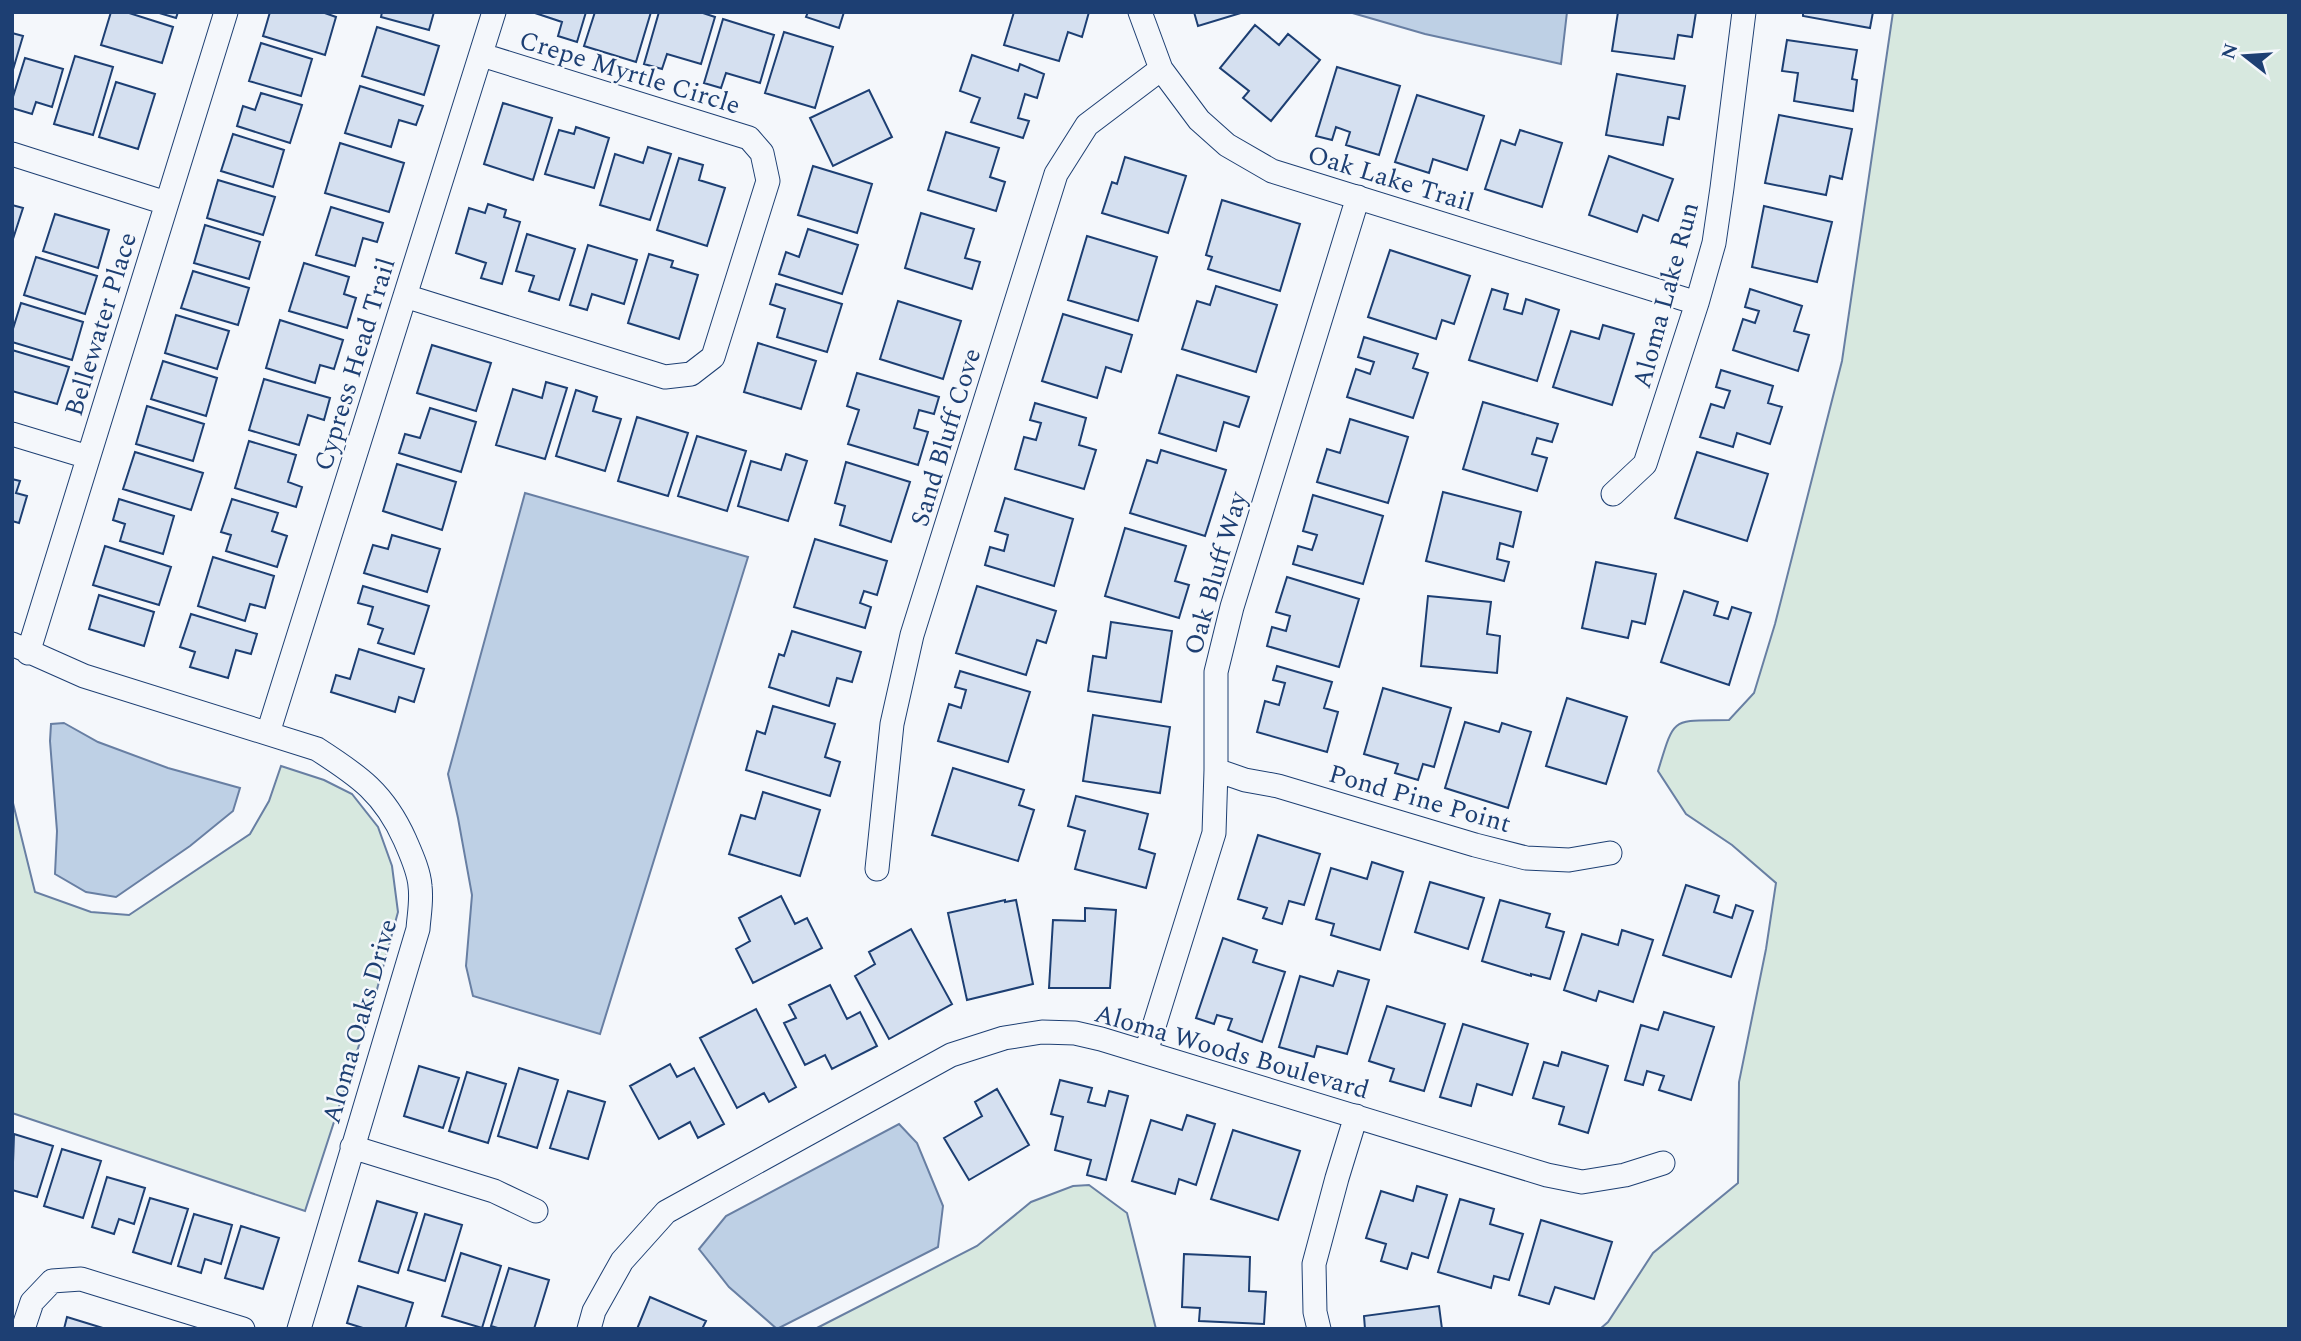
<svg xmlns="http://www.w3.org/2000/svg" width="2301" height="1341" viewBox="0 0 2301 1341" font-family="Spectral,serif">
<rect width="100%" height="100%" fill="#f4f7fb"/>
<path fill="#d7e8df" stroke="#687fa3" stroke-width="2" d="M1893,12H2289V1329H1600L1608,1322L1653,1253L1738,1183L1739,1082L1766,949L1776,883L1732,845L1686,814L1658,771C1675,715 1671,721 1729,720L1754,693L1775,624L1842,361Z
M281,766L324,780L352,794L378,827L392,866L398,912L376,993L305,1211L12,1113V799L35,892L91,912L129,915L250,834L269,801Z
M1089,1185L1127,1213L1156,1329H815L977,1246L1031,1202L1073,1186Z"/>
<path fill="#bed0e5" stroke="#687fa3" stroke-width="2" d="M1349,12H1567L1561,64L1425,34Z
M525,493L748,557L600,1034L473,996L466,966L472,895L458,818L448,774Z
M64,723L98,742L168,768L240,788L233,811L190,846L116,897L86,892L55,874L57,831L50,741L51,724Z
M899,1124L917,1143L943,1206L938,1247L777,1329L729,1287L699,1249L726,1216Z"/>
<path fill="#d5e0f0" stroke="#1d3f73" stroke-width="2" d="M111,12H126L173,27L162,63L101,45Z
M156,12H178L176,18Z
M270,12H322L336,17L325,55L263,36Z
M382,12H434L429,30L381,17Z
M532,12H586L577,42L558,36L562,22Z
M595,12H651L636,62L584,46Z
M659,12H700L715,17L701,64L667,54L662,69L644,64Z
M808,12H844L839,28L806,17Z
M1014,12H1089L1082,37L1068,32L1059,61L1004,45Z
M1194,12H1244L1198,26Z
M1618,12H1696L1692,37L1678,35L1674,59L1612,51Z
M1803,12H1873L1870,28L1803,16Z
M723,19L774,35L760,83L726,73L721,88L704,83Z
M1255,25L1279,45L1288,34L1320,60L1271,121L1243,98L1249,91L1220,68Z
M377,27L439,46L424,95L362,76Z
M784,32L833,47L815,108L765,93Z
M12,33L23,36L12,73Z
M1787,40L1857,50L1852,79L1857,80L1853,111L1794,101L1798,73L1782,71Z
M261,43L312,59L301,96L249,81Z
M972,55L1018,71L1020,64L1044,74L1037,98L1025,94L1018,118L1029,121L1023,138L971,122L980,98L960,91Z
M75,56L113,67L93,135L54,124Z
M25,58L63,69L52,107L36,102L32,114L12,108V100Z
M1337,67L1400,86L1379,155L1346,145L1350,132L1336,127L1332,140L1316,136Z
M1617,74L1685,86L1679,119L1668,117L1663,145L1606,135Z
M116,82L155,94L138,149L99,137Z
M360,86L423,106L416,125L399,120L391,147L345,133Z
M869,90L892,137L833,166L810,118Z
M261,93L302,105L290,143L237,126L243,106L255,110Z
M1417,95L1484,116L1467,170L1433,159L1429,173L1395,162Z
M503,103L552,118L533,180L484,164Z
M1779,115L1852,129L1842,179L1830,176L1826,195L1765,183Z
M576,127L609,138L594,188L545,174L559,130L574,134Z
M1520,130L1562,143L1542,207L1485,189L1501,140L1515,145Z
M946,132L999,148L990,177L1005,182L996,211L928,190Z
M233,134L284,150L273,187L221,171Z
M340,143L404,163L389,212L325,193Z
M648,147L671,154L650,220L600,205L615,154L643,163Z
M1609,156L1673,179L1658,221L1643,215L1637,232L1589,215Z
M1125,157L1186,176L1168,233L1102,213L1112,182L1117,184Z
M679,158L703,165L699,180L725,188L707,246L657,230Z
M813,166L872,184L857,233L798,215Z
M218,180L275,197L263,235L207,218Z
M1222,200L1300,224L1280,291L1208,269L1212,257L1206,255Z
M488,204L506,210L504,217L520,222L502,284L481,278L486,263L456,253L469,208L485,213Z
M12,205L23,208L12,242Z
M1764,206L1832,222L1817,282L1752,267Z
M331,207L383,223L377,242L363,238L355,266L316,255Z
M921,213L974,229L965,258L980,262L972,289L905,268Z
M55,214L109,230L98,268L43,251Z
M205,225L260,242L249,279L194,263Z
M808,229L858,245L842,294L779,274L786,252L799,257Z
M527,234L575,249L559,300L529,291L534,276L516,271Z
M1087,236L1157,257L1138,321L1068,300Z
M588,245L637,260L624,304L592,294L587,310L570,305Z
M1390,250L1470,276L1454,324L1442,320L1436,339L1368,317Z
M649,254L673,261L671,267L698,275L679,339L628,323Z
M36,257L97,276L85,314L24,295Z
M304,263L349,277L344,294L356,298L347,328L289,311Z
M193,271L249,288L238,325L181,308Z
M776,284L842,304L827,352L777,337L785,309L770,304Z
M1216,286L1277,305L1256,372L1182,349L1197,301L1210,305Z
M1492,289L1508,294L1504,309L1522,314L1526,299L1559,310L1537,381L1469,360Z
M1750,289L1802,306L1794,331L1809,335L1798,371L1733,350L1743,319L1755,323L1759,311L1745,307Z
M898,301L961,321L943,379L880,359Z
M21,303L83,322L72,360L12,342V332Z
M1063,314L1132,335L1121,372L1106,367L1097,398L1042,381Z
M176,315L229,331L217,369L165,353Z
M280,320L343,340L334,369L320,365L315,383L266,368Z
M1603,325L1634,334L1612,405L1553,387L1571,331L1599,339Z
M1364,337L1418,354L1413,368L1428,373L1413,418L1347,397L1356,369L1370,374L1374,362L1358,357Z
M758,343L816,361L801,409L744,392Z
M432,345L491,363L476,411L417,393Z
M12,350L69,367L57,404L12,391Z
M163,361L217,378L206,416L151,399Z
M1721,370L1773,386L1768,403L1782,407L1770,444L1737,433L1733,447L1700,437L1711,404L1724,408L1730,391L1716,387Z
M857,373L939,397L934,414L919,410L914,428L928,432L918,465L848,444L859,410L847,406Z
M1177,375L1249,397L1239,427L1224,422L1216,451L1159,433Z
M264,379L330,398L324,420L308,415L299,445L249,430Z
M546,382L567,388L545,459L496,445L513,389L542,398Z
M576,390L597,397L593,411L621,419L605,471L556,456Z
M1483,402L1558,424L1552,442L1537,438L1532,454L1547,458L1537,491L1463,469Z
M1035,403L1086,418L1079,445L1096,450L1084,489L1015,469L1024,437L1036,440L1041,423L1030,420Z
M147,406L204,424L193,461L136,444Z
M430,408L476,422L461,472L399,453L405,434L420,438Z
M637,417L688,433L668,496L618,481Z
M1350,419L1408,437L1388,503L1317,482L1327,449L1340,453Z
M697,436L746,451L727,511L678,496Z
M249,441L296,455L288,482L302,487L296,507L235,488Z
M1161,450L1226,470L1205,536L1130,513L1147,460L1157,463Z
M135,452L203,473L191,510L123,489Z
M1697,452L1768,474L1747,541L1675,518Z
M786,454L807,461L788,521L738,506L751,461L781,470Z
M846,462L910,482L891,542L840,525L845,506L835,503Z
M397,464L456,482L442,530L383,511Z
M12,479L20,481L16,493L27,496L19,523L12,521Z
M1443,492L1521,512L1513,547L1500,543L1497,559L1509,562L1504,581L1426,561Z
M1313,495L1383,516L1363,584L1293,564L1298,546L1312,550L1317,535L1303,531Z
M1005,498L1073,519L1054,586L985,565L990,547L1004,551L1008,535L995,531Z
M119,499L174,516L163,554L120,541L125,524L113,520Z
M232,499L278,513L272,531L287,536L277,567L226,551L231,535L221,532Z
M1125,528L1186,546L1175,581L1189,585L1179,618L1105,596Z
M392,535L440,549L427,592L364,573L373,545L388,549Z
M815,539L887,561L877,595L864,591L860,603L871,607L865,628L794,607Z
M105,546L171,567L159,605L93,585Z
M213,557L274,576L265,608L250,604L245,621L198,606Z
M1596,562L1656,574L1645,624L1632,621L1628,638L1582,628Z
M1287,577L1359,599L1339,667L1267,646L1272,627L1286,631L1290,616L1276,612Z
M363,586L429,606L414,654L378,643L383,629L368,624L373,607L358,603Z
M977,586L1056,611L1046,643L1037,640L1026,675L956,653Z
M1684,591L1718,602L1714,615L1728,619L1732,607L1751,613L1729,685L1661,662Z
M99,595L154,612L144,646L89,629Z
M1428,596L1491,602L1487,634L1500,636L1497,673L1421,666Z
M191,614L257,634L251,654L236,650L228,678L190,667L195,652L180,647Z
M1111,622L1172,631L1161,702L1088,691L1093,656L1106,658Z
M792,631L861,652L852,682L837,678L829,706L769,687L779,654L784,656Z
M359,649L424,669L414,702L399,697L395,712L331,692L336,675L350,679Z
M1277,666L1332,682L1324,708L1338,712L1327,752L1257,732L1265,701L1279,705L1285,683L1273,680Z
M960,671L1030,692L1008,762L938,741L949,704L961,708L966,690L955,687Z
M1383,688L1451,708L1434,767L1423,764L1418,780L1395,773L1398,764L1364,754Z
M1567,698L1627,717L1606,784L1546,766Z
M773,706L835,724L825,757L840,762L830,796L746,770L757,731L765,734Z
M1093,715L1170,727L1160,793L1083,781Z
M1465,722L1499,732L1502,723L1531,732L1508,808L1445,788Z
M953,768L1024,790L1019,805L1034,810L1018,861L932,835Z
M763,792L820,810L800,876L729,854L741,815L755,819Z
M1076,796L1148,814L1139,849L1155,854L1146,888L1075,869L1085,831L1068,826Z
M1258,835L1320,854L1304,905L1289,901L1282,924L1263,918L1267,908L1238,899Z
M1372,862L1403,872L1380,950L1331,935L1334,924L1316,919L1331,868L1367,879Z
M1430,882L1484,898L1468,949L1415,932Z
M1686,885L1719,896L1714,912L1732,918L1736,905L1753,911L1731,977L1663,955Z
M781,896L795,924L807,918L822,948L753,983L736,949L750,941L739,918Z
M1005,900V902L1016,900L1033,984L967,1000L948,913Z
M1500,900L1550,914L1546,927L1564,932L1550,979L1531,974V976L1482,961Z
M1085,908L1116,910L1110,988H1049L1053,920L1085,921Z
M911,929L952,1004L889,1039L855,976L875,964L869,952Z
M1622,930L1653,940L1633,1002L1599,991L1596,1001L1564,990L1582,934L1618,945Z
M1223,938L1257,950L1253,962L1285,972L1262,1042L1228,1030L1232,1019L1217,1015L1214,1024L1196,1018Z
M1338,971L1369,980L1347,1054L1317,1046L1314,1057L1279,1047L1300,976L1333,986Z
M830,985L847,1019L860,1012L877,1046L832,1069L825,1055L805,1065L784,1023L796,1018L789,1005Z
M1387,1006L1445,1024L1424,1091L1390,1081L1394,1069L1369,1061Z
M756,1009L796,1087L769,1102L764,1093L737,1108L700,1038Z
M1664,1012L1714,1027L1691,1100L1659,1090L1664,1076L1647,1071L1643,1085L1625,1080L1641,1025L1658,1030Z
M1463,1024L1528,1044L1512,1095L1477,1084L1471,1106L1440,1097Z
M1562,1052L1608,1066L1588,1133L1559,1124L1564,1107L1533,1098L1544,1062L1558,1066Z
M670,1064L677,1077L694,1068L724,1124L698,1138L690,1122L659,1139L630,1086Z
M419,1066L459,1078L443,1128L404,1116Z
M519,1068L558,1080L537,1148L498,1136Z
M467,1072L506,1084L488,1143L449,1131Z
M1060,1080L1092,1088L1088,1102L1105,1106L1109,1091L1128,1096L1106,1180L1087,1175L1091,1160L1055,1150L1063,1117L1051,1114Z
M997,1089L1029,1145L969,1180L944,1138L982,1116L975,1102Z
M568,1091L605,1102L588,1159L550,1148Z
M1187,1115L1215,1124L1196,1185L1179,1179L1175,1194L1132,1181L1151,1120L1182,1130Z
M1233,1130L1300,1151L1278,1220L1211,1199Z
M14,1134L53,1146L37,1197L12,1190Z
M62,1149L101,1161L83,1218L44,1206Z
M107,1177L145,1188L134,1224L119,1219L114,1234L92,1227Z
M1417,1186L1447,1195L1428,1258L1412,1253L1407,1269L1381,1261L1386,1244L1366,1238L1381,1191L1413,1201Z
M150,1198L188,1209L171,1264L133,1252Z
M1460,1199L1494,1209L1490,1224L1523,1234L1509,1280L1494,1276L1491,1288L1438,1272Z
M377,1201L417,1213L398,1273L359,1261Z
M194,1214L232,1225L221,1264L205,1259L201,1273L178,1266Z
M425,1214L462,1225L445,1281L408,1270Z
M1541,1220L1612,1242L1594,1299L1555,1287L1549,1304L1519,1295Z
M241,1226L279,1238L263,1289L225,1278Z
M461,1253L501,1266L482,1328L442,1316Z
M1184,1254L1250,1257L1249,1291L1266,1292L1264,1324L1199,1321L1200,1308L1182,1307Z
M509,1268L549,1280L534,1329H501L491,1326Z
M358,1286L413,1303L405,1329H366L347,1323Z
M650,1297L706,1321L702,1329H637Z
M1439,1306L1442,1329H1365L1364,1316Z
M67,1317L106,1329H64Z"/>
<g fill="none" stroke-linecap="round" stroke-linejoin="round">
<defs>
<path id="minor" d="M1140,12L1161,69L1199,120L1227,145L1272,171L1697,303
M12,154L166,203
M405,296L665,377L691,374L713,357L768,181L762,153L749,138L482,55
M12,434L88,457
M1613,494L1645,464L1697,303L1714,243L1722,188L1744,12
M12,644L84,676L317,749C359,776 384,793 405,840C411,854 419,871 420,886C422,900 419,915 418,929L299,1329
M28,653L226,12
M268,733L494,12
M1216,770L1245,780L1278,786L1475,845L1526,858L1569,860L1610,853
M877,869L892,724L912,635L1056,174L1087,125L1161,69
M1146,1052L1214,833L1216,770V672L1232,607L1358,197
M352,1147L494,1191L536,1211
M23,1329L32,1302L52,1281L81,1279L243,1329
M589,1329L594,1311L622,1261L666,1212L951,1055L1004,1038L1042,1032L1075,1033L1101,1039L1547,1175L1582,1182L1625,1175L1663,1163
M1319,1329L1315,1312L1314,1264L1337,1178L1356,1116"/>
</defs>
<use href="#minor" stroke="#1d3f73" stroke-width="25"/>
<use href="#minor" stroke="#f4f7fb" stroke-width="23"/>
</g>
<g text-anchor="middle" stroke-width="5" stroke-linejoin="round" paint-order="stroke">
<g font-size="26" fill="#1d3f73" stroke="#f4f7fb">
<text transform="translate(630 72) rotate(17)" y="9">Crepe Myrtle Circle</text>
<text transform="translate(1391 178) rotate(17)" y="9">Oak Lake Trail</text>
<text transform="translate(1665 295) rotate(-75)" y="9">Aloma Lake Run</text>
<text transform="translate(100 324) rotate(-73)" y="9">Bellewater Place</text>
<text transform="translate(354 364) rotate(-73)" y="9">Cypress Head Trail</text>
<text transform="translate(945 437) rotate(-73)" y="9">Sand Bluff Cove</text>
<text transform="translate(1215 573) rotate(-74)" y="9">Oak Bluff Way</text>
<text transform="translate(1420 798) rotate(16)" y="9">Pond Pine Point</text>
<text transform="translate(359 1021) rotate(-74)" y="9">Aloma Oaks Drive</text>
<text transform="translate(1232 1051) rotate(16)" y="9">Aloma Woods Boulevard</text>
</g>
</g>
<rect width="2301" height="1341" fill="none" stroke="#1d3f73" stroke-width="28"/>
<g transform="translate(2245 56) rotate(287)" stroke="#f4f7fb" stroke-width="5" paint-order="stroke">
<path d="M0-5L12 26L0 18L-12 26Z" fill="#1d3f73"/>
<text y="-10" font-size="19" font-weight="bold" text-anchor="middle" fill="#1d3f73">N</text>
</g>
</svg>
